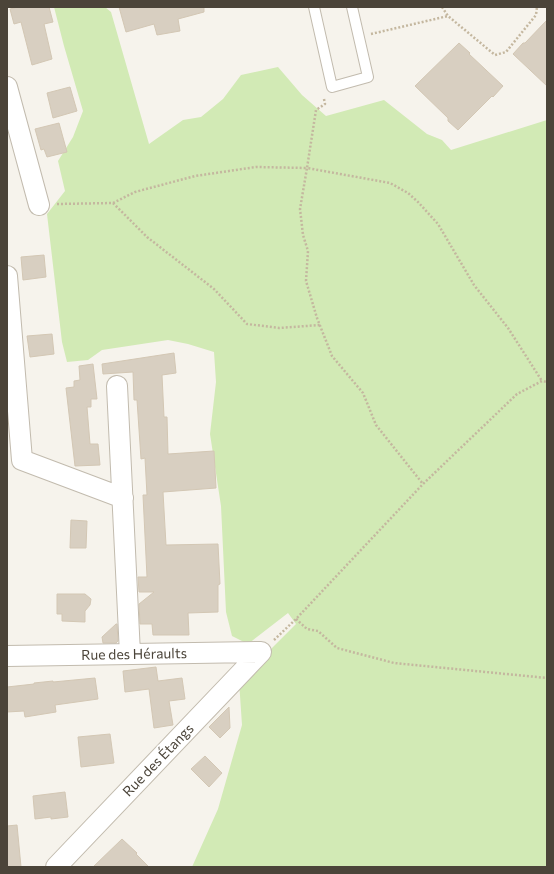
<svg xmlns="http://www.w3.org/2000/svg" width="554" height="874" viewBox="0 0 554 874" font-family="Commissioner,sans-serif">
<rect width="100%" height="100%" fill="#f6f3ec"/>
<path fill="#d2eab5" d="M54,7H105L111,12L149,144L183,120L201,117L223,99L241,75L278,67L302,95L326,116L384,100L427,134L442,140L451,150L547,120V867H192L218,809L242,725L239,681L296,624L288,613L248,644L232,636L226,612L221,506L210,434L216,382L214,352L188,344L168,340L102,350L88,360L67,362L62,342L47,214L65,191L58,161L73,137L83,111L64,46Z"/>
<path fill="#d8cfc1" stroke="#d3c7b4" d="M18,7H49L53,22L44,24L52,59L32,65L21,22L14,24L10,9Z
M119,7H204V12L178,19L180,31L157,35L154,24L126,32Z
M547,20V86L513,54L523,43H525Z
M459,43L470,53L469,54L503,86L493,97L492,96L458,130L448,121V118L415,86Z
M70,87L77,111L53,118L47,93Z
M59,123L67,152L47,157L44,149L41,150L35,129Z
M44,255L46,277L23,280L21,257Z
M52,334L54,354L30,357L27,336Z
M174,353L176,373L162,375L164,417H167L168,454L214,451L216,488L163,492L166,545L218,544L220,584L218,585V612L188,613L189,635H153L152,624H140L139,604L154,592H139L138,577H147L143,495H147L145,458L141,459L137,400H134L133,372L103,374L102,364Z
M93,364L97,399H91V407H87L90,444H98L100,465L75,466L66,388L74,387V381L80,380L79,366Z
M71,520L87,521L86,548H70Z
M57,594H85L91,599L90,605L85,611V622L62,621V614H57Z
M116,624H117L118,641L116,643H103L102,637Z
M156,667L158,681L182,678L185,699L169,701L173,725L154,728L149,689L125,692L123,671Z
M95,678L98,699L55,705L56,712L25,717L24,711L7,712V687L34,684V683L53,681V682Z
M229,707L230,728L220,738L209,727Z
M110,734L114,763L81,767L78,737Z
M205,756L222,773L209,787L191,769Z
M65,792L68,817L51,819V817L35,819L33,796Z
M17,825L21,867H7V826Z
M122,839L137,853L136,854L149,867H93Z"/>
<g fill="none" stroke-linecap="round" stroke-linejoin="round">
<defs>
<path id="lane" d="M314,7L332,87L368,77L352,7"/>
<path id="street" d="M7,87L39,205
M7,276L22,460L123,498
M117,386L130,654
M7,656L261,652
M56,867L261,652"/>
</defs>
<use href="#lane" stroke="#c2bbae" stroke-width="12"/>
<use href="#street" stroke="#c2bbae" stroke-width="22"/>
<path stroke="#c4b79f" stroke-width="2.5" stroke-dasharray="2 2" stroke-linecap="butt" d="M442,7L448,16L495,55L506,52L536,15L537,7
M371,34L448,16
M324,99L325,104L316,110L307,168L390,183L408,193L418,202L438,224L474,285L508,328L542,381
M113,203L147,237L214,289L247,324L279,328L320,325
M57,204L113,203L135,192L195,176L256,167L307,168L300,209L303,235L308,251L306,281L317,318L332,356L363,393L376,425L423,484
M296,619L307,629L318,631L337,648L394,663L547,678
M274,640L296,619L423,484L517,394L542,381L547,382"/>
<use href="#lane" stroke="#fff" stroke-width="10"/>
<use href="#street" stroke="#fff" stroke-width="20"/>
</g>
<g text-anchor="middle" stroke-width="3.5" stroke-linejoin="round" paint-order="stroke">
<g font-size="14" fill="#4b4439" stroke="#fff">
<text transform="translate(134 654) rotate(-1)" y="5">Rue des Héraults</text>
<text transform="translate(158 760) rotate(-46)" y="5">Rue des Étangs</text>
</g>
</g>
<rect width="554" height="874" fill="none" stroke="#4b4439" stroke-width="16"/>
</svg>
